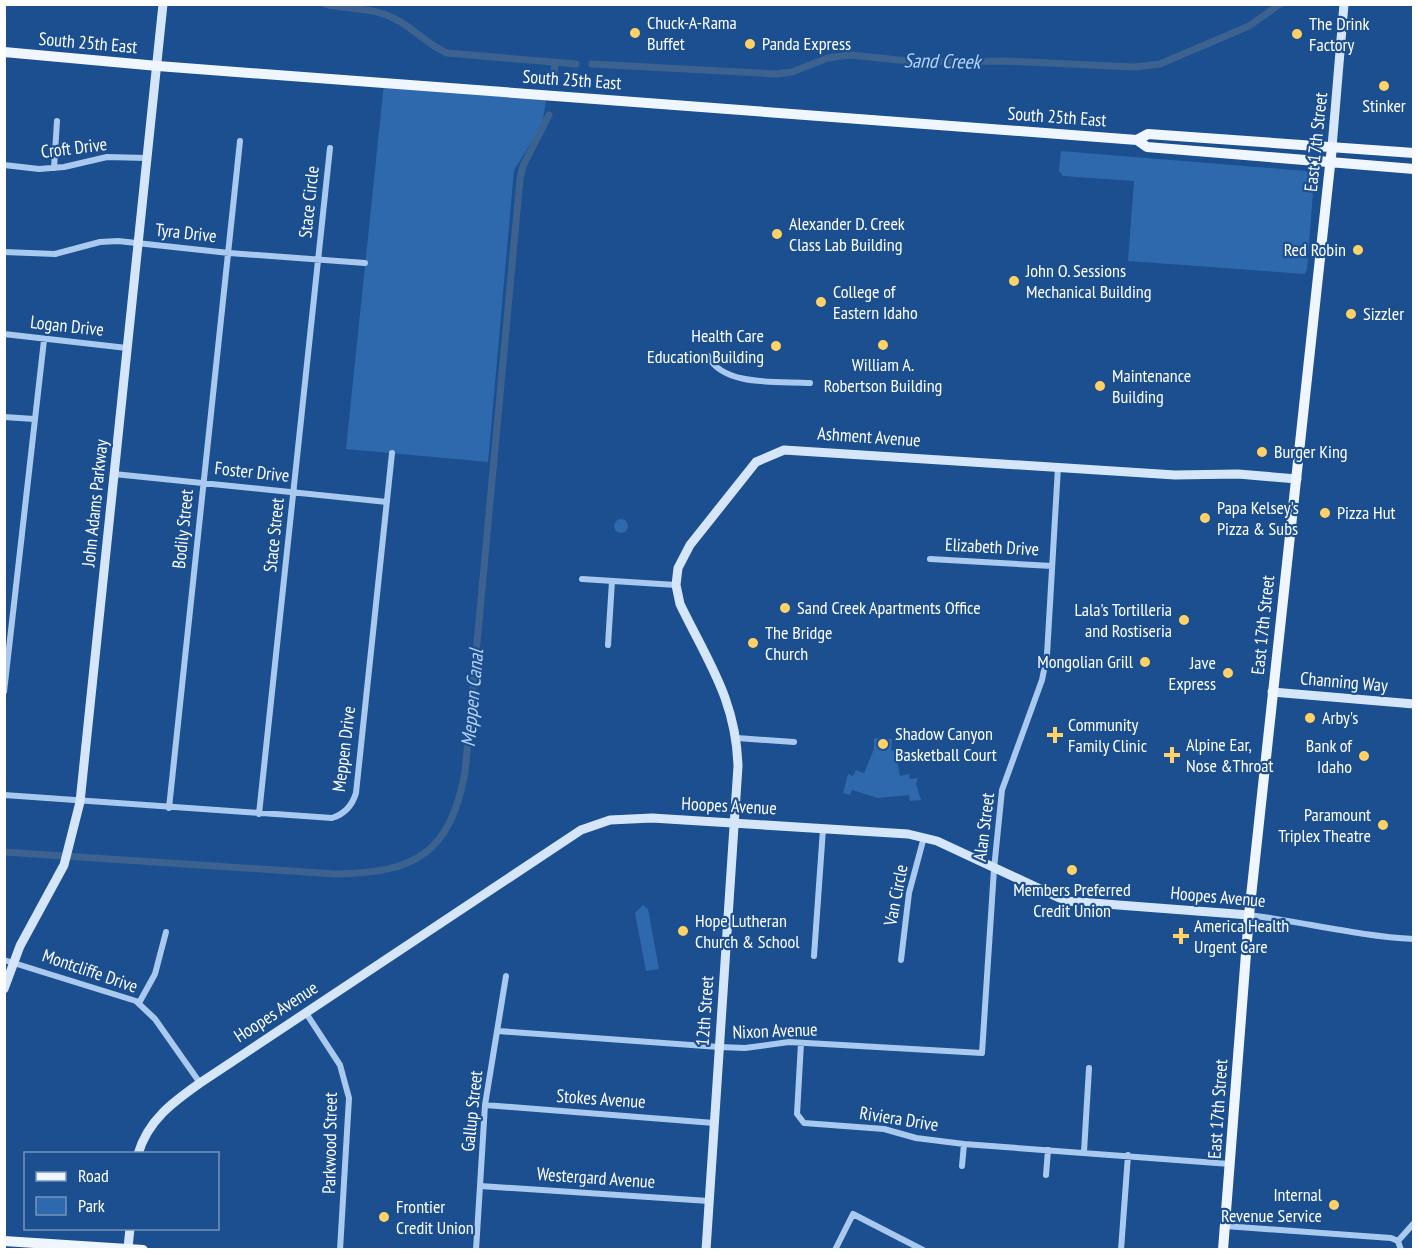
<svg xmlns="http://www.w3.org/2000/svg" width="1418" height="1254" viewBox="0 0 1418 1254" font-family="'PT Sans Narrow',sans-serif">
<rect width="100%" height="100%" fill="#1b4f8f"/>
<path fill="#2e69ad" d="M384,83L547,94L542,125L514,170L488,462L346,449Z
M1061,151L1306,171L1314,180L1307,269L1305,274L1128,261L1134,181L1063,176L1059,171Z
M614 526a7 7 0 1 1 14 0a7 7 0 1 1-14 0Z
M874,738L892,739L891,750L895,751L900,776L909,774L910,779L918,778L916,784L921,800L910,801L909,795L878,798L852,790L850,795L843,793L848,774L853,776L856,770L864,773L874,749Z
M643,905L648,909L659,969L646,971L635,913Z"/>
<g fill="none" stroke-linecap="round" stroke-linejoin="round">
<path stroke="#3c6290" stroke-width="7" d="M325,4C348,10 374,7 395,19C414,28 427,45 447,53L576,64
M592,64L776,74L792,72L828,58L850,55L918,62L1008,61L1134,67L1160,64L1249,26L1280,4
M553,79L555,63
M4,852L335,874C415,873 450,854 465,772L520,179L523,166L549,115"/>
<path stroke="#a9c9ee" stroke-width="6" d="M4,165L39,169L64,167L107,157L147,158
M54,168L57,121
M4,252L55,254L100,242L118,241L229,253L365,263
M4,334L127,348
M708,356C723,387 779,381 810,383
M4,417L34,419
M114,474L387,502
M930,559L1052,566
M582,579L676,585
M608,645L612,581
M4,692L44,340
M737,738L794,742
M4,795L332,818C345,814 352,806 356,793L392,453
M169,808L240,141
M259,814L330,148
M1249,915C1304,922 1358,936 1414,939
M814,956L823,829
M4,960L136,1001L155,1019L200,1083
M901,960L909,893L924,837
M139,1003L155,974L166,932
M306,1013L340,1065L349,1098L340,1250
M498,1031L719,1047L745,1048L789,1042L982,1053L994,869L1002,790L1042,680L1047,655L1058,467
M801,1043L797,1114L804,1123L884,1129L916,1138L964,1144L1230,1164
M485,1105L714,1123
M1084,1152L1089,1068
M962,1166L964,1144
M1046,1175L1048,1150
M480,1186L709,1201
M1225,1226L1391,1238L1398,1241L1401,1250
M1398,1241L1414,1223
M476,1250L485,1105L506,976
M835,1250L853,1214L923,1250
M1121,1250L1128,1155"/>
<path stroke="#d6e6fa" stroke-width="9" d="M1332,147L1344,4
M1272,692L1414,704
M4,989L20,946L64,865L80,802L163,4
M138,1154C148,1120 173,1102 200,1083L581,830L610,820L652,818L908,834L937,841L1066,901L1249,915
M128,1248L130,1228
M706,1250L738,766C736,700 708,662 680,604L676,585L678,568L690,545L756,462L784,450L1175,475L1238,474L1297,479"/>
<path stroke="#f0f6ff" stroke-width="10" d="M4,52L158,66L1137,140L1147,147L1414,169
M1137,140L1148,134L1414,153
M4,1241L143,1250
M1223,1250L1249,915L1332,147"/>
</g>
<g fill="#ffd166" stroke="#1b4f8f" stroke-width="2">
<circle cx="635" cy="33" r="6"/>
<circle cx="1297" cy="34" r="6"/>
<circle cx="750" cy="44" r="6"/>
<circle cx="1384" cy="86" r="6"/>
<circle cx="777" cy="234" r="6"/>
<circle cx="1358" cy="250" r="6"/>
<circle cx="1014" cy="281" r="6"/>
<circle cx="821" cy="302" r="6"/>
<circle cx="1351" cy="314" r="6"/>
<circle cx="883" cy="345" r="6"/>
<circle cx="776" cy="346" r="6"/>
<circle cx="1100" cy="386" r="6"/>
<circle cx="1262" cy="452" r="6"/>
<circle cx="1325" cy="513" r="6"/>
<circle cx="1205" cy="518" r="6"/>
<circle cx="785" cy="608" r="6"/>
<circle cx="1184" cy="620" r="6"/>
<circle cx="753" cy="643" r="6"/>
<circle cx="1145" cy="662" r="6"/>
<circle cx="1228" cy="673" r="6"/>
<circle cx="1310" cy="718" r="6"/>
<path d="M1052 726h6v6h6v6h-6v6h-6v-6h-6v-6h6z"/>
<circle cx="883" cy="744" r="6"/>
<path d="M1169 746h6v6h6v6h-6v6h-6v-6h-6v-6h6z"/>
<circle cx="1364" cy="756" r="6"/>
<circle cx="1383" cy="825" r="6"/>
<circle cx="1072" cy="870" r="6"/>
<circle cx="683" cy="931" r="6"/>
<path d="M1178 927h6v6h6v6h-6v6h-6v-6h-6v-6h6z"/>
<circle cx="1334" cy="1205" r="6"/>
<circle cx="384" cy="1217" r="6"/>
</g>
<g text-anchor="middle" stroke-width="4.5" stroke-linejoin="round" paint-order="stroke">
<g font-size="18" fill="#fff" stroke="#1b4f8f" text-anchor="start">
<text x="647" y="29">Chuck-A-Rama<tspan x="647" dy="21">Buffet</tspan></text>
<text x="1309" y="30">The Drink<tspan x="1309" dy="21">Factory</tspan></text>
<text x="762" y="50">Panda Express</text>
<text x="1384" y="112" text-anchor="middle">Stinker</text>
<text x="789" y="230">Alexander D. Creek<tspan x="789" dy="21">Class Lab Building</tspan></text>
<text x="1346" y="256" text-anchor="end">Red Robin</text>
<text x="1026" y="277">John O. Sessions<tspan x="1026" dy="21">Mechanical Building</tspan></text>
<text x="833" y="298">College of<tspan x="833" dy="21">Eastern Idaho</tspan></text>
<text x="1363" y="320">Sizzler</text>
<text x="764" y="342" text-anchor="end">Health Care<tspan x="764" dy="21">Education Building</tspan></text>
<text x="883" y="371" text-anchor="middle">William A.<tspan x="883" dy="21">Robertson Building</tspan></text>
<text x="1112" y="382">Maintenance<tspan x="1112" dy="21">Building</tspan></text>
<text x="1274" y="458">Burger King</text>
<text x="1217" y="514">Papa Kelsey's<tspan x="1217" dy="21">Pizza &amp; Subs</tspan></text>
<text x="1337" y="519">Pizza Hut</text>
<text x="797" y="614">Sand Creek Apartments Office</text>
<text x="1172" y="616" text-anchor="end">Lala's Tortilleria<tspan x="1172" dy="21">and Rostiseria</tspan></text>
<text x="765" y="639">The Bridge<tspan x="765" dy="21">Church</tspan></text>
<text x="1133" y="668" text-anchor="end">Mongolian Grill</text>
<text x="1216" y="669" text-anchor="end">Jave<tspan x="1216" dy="21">Express</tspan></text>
<text x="1322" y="724">Arby's</text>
<text x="1068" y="731">Community<tspan x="1068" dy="21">Family Clinic</tspan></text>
<text x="895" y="740">Shadow Canyon<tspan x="895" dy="21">Basketball Court</tspan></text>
<text x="1186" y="751">Alpine Ear,<tspan x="1186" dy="21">Nose &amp;Throat</tspan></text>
<text x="1352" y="752" text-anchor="end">Bank of<tspan x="1352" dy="21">Idaho</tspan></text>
<text x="1371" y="821" text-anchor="end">Paramount<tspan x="1371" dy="21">Triplex Theatre</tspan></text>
<text x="1072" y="896" text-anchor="middle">Members Preferred<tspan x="1072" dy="21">Credit Union</tspan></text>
<text x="695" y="927">Hope Lutheran<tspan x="695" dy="21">Church &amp; School</tspan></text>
<text x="1194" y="932">America Health<tspan x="1194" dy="21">Urgent Care</tspan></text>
<text x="1322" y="1201" text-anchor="end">Internal<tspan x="1322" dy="21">Revenue Service</tspan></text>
<text x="396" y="1213">Frontier<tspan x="396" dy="21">Credit Union</tspan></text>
</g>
<g font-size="18" fill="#fff" stroke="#1b4f8f">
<text transform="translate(88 43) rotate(5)" y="6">South 25th East</text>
<text transform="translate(572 80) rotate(4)" y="6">South 25th East</text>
<text transform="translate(1057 117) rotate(4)" y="6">South 25th East</text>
<text transform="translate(1316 142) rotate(-84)" y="6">East 17th Street</text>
<text transform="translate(74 148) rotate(-7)" y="6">Croft Drive</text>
<text transform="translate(309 202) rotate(-84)" y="6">Stace Circle</text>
<text transform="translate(186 233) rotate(6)" y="6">Tyra Drive</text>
<text transform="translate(67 326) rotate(6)" y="6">Logan Drive</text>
<text transform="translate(869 437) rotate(4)" y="6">Ashment Avenue</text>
<text transform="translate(252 472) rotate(6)" y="6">Foster Drive</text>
<text transform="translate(95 503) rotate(-84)" y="6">John Adams Parkway</text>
<text transform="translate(183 529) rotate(-84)" y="6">Bodily Street</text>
<text transform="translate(274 535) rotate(-84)" y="6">Stace Street</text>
<text transform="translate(992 547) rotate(3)" y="6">Elizabeth Drive</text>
<text transform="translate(1263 625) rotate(-84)" y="6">East 17th Street</text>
<text transform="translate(1344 682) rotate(5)" y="6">Channing Way</text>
<text transform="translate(344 749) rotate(-83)" y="6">Meppen Drive</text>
<text transform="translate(729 806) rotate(3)" y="6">Hoopes Avenue</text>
<text transform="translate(984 827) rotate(-83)" y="6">Alan Street</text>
<text transform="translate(896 895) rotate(-79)" y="6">Van Circle</text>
<text transform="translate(1218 897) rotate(5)" y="6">Hoopes Avenue</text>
<text transform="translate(90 971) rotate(19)" y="6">Montcliffe Drive</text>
<text transform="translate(705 1011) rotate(-86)" y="6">12th Street</text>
<text transform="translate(276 1012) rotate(-33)" y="6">Hoopes Avenue</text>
<text transform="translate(775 1031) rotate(-2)" y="6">Nixon Avenue</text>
<text transform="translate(601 1099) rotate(4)" y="6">Stokes Avenue</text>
<text transform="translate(1218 1109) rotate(-86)" y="6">East 17th Street</text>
<text transform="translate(472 1111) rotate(-84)" y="6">Gallup Street</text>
<text transform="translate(899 1119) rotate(9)" y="6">Riviera Drive</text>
<text transform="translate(330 1143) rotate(-89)" y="6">Parkwood Street</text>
<text transform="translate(596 1178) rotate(4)" y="6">Westergard Avenue</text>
</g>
<g font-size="20" font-style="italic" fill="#b5d3f5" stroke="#1b4f8f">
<text transform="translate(942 61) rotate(1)" y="7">Sand Creek</text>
<text transform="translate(472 698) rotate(-85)" y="7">Meppen Canal</text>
</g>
</g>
<rect width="1418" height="1254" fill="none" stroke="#ffffff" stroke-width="12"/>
<rect x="24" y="1152" width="195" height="78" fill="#1b4f8f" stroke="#7695bc" stroke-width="1.5"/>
<rect x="36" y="1172" width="30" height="9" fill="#f0f6ff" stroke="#7695bc" stroke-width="1.5"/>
<text x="78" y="1182" font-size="18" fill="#ffffff">Road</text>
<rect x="36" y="1197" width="30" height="18" fill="#2e69ad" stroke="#7695bc" stroke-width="1.5"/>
<text x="78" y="1212" font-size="18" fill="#ffffff">Park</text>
</svg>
